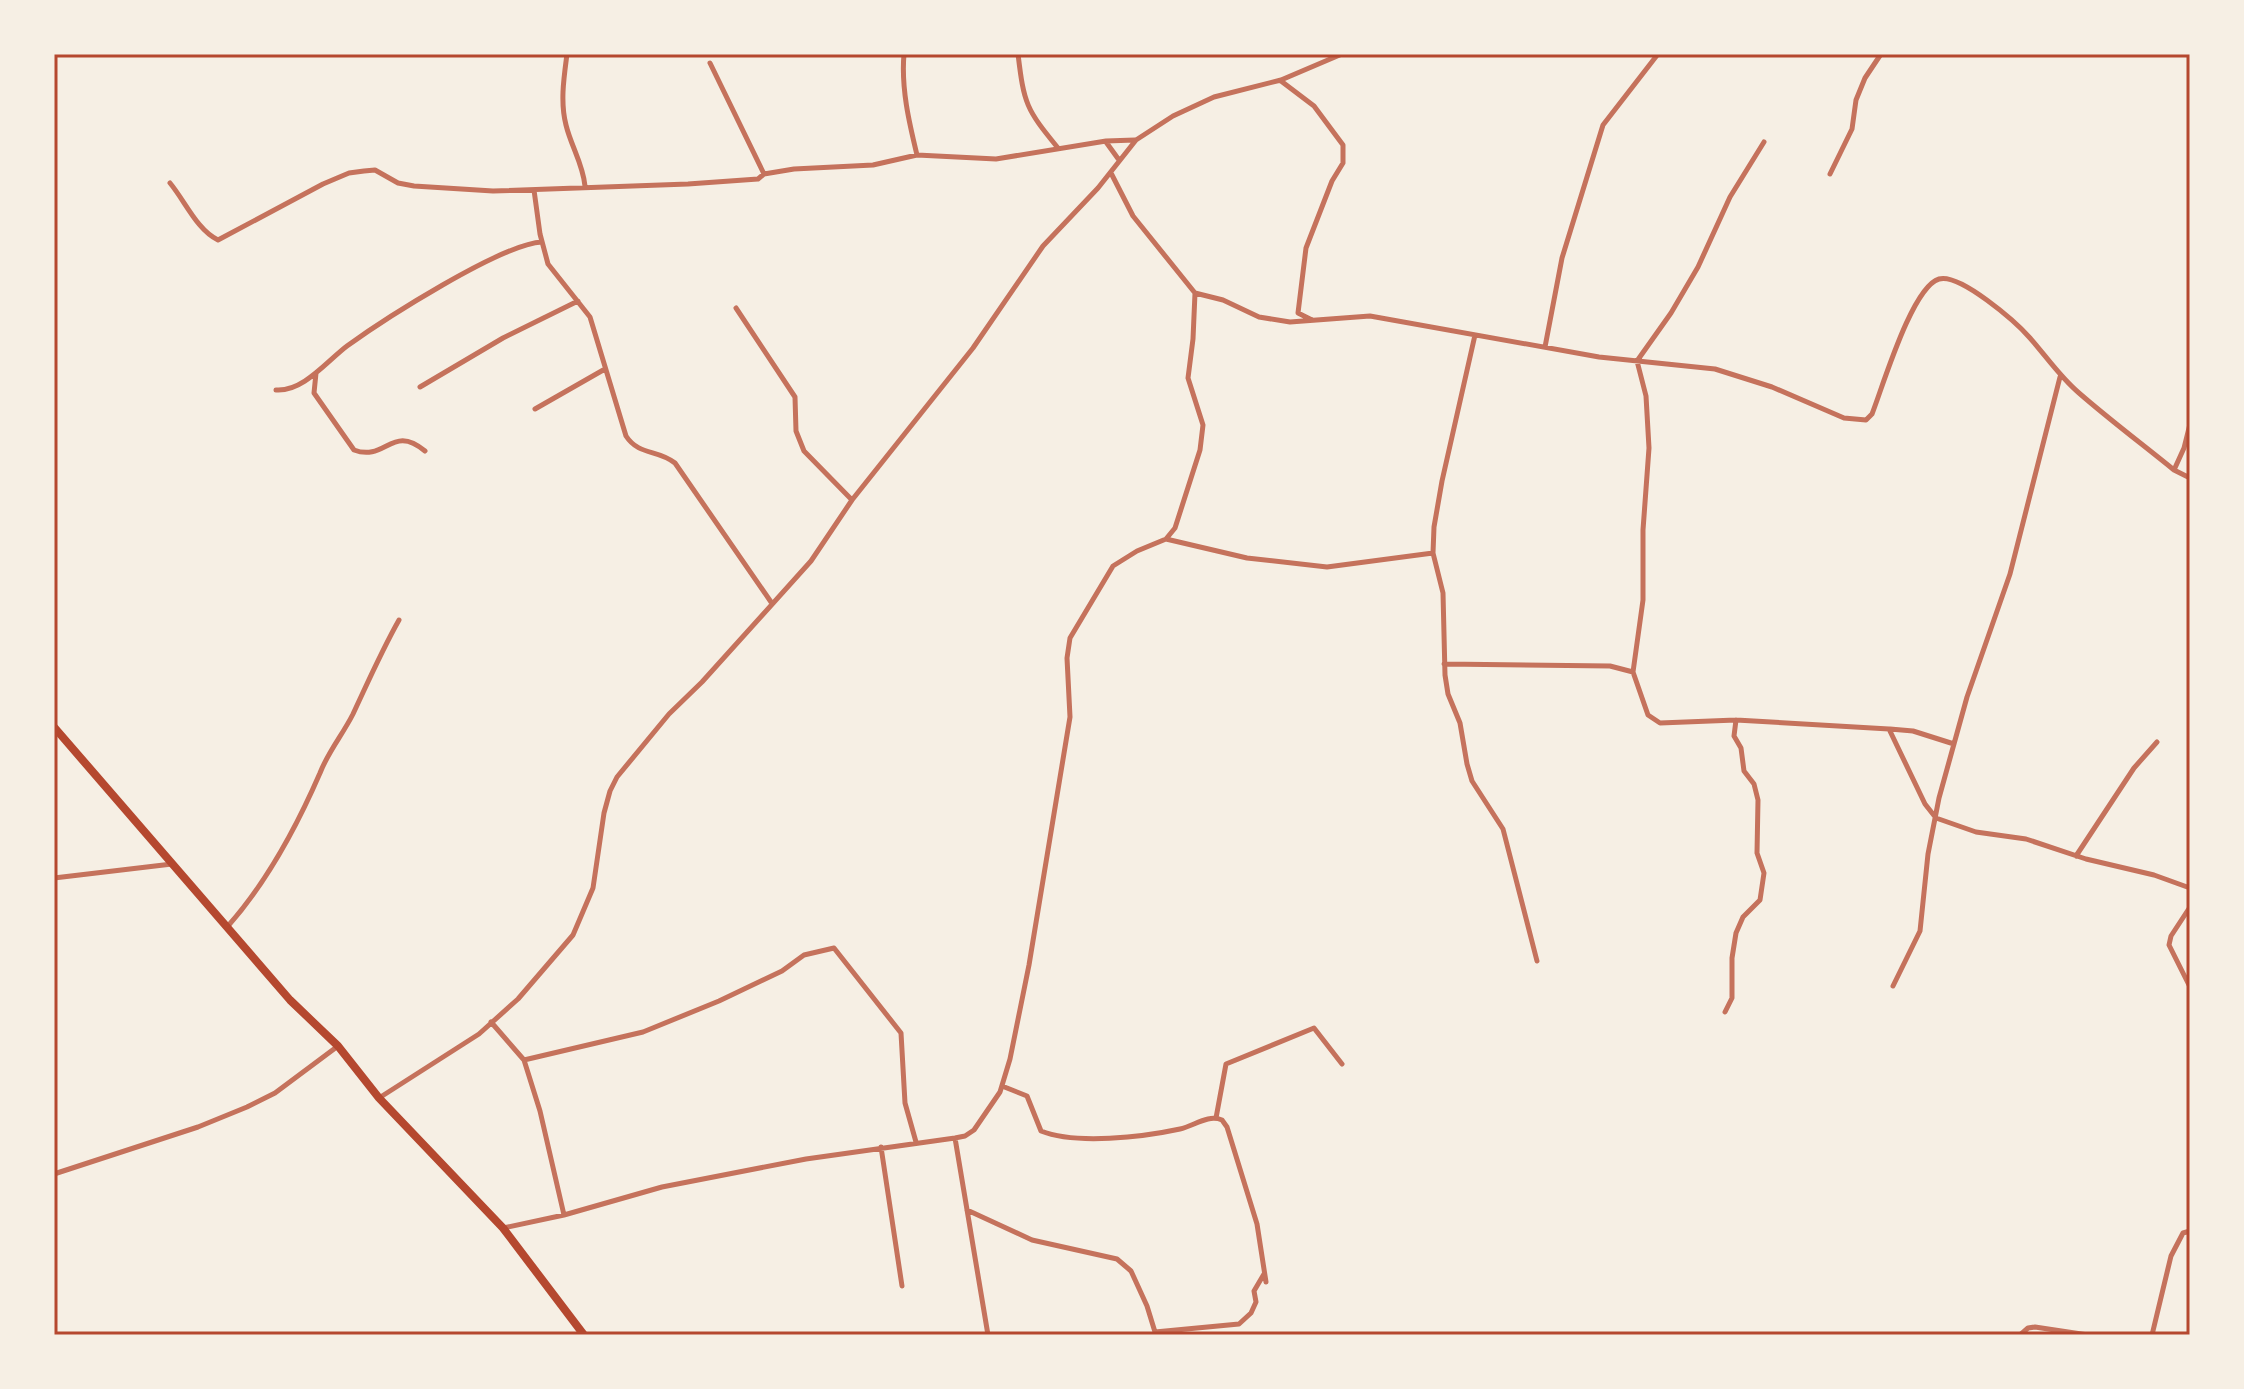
<svg xmlns="http://www.w3.org/2000/svg" width="2244" height="1389" viewBox="0 0 2244 1389" font-family="Bitter,serif">
<rect width="100%" height="100%" fill="#f6efe4"/>
<g fill="none" stroke-linecap="round" stroke-linejoin="round">
<path stroke="#c5725c" stroke-width="5" d="M567,54C564,77 560,102 566,125C571,146 583,164 585,186
M904,54C901,88 909,122 917,155
M1018,54C1024,104 1026,109 1058,148
M710,63L764,174
M1281,81L1314,106L1343,145V163L1332,181L1306,248L1298,313L1312,320
M1106,142L1119,160
M1111,173L1133,216L1195,293L1223,300L1259,317L1290,322L1370,316L1599,357L1715,369L1772,387L1844,418L1866,420L1872,414C1883,386 1912,287 1939,279C1960,273 2016,322 2030,338C2046,356 2060,377 2079,393C2110,420 2142,444 2174,470L2190,478
M1830,174L1852,129L1856,100L1865,78L1881,54
M170,183C185,201 197,230 218,240L323,184L349,173L364,171L375,170L398,183L414,186L493,191L688,184L758,179L764,174L794,169L873,165L917,155L996,159L1106,141L1135,140
M534,190L540,234L548,264L590,317L626,436C639,456 658,449 675,463L771,602
M736,308L795,397L796,431L804,451L852,500
M1475,335L1442,481L1434,527L1433,553L1443,593L1445,675L1448,694L1460,723L1467,764L1472,781L1503,829L1537,961
M1545,347L1562,258L1603,125L1658,54
M316,373L314,393L354,450C386,462 392,423 425,451
M420,387L503,338L578,301
M276,390C303,392 327,361 347,346C383,320 501,244 542,242
M535,409L605,369
M2174,470L2184,448L2190,424
M1166,539L1247,558L1327,567L1433,553
M1444,664L1610,666L1633,672L1648,715L1660,723L1736,720L1889,729L1925,804L1936,818L1976,832L2026,839L2086,859L2154,875L2190,888
M1633,672L1643,600V530L1649,448L1646,396L1637,361L1671,313L1698,267L1730,197L1764,142
M1890,729L1913,731L1954,744
M2076,856L2134,768L2157,742
M54,878L172,864
M2190,907L2171,936L2169,945L2190,987
M228,926C267,882 297,826 320,773C328,752 343,734 353,714C368,682 382,650 399,620
M1893,986L1920,931L1928,854L1939,798L1967,697L2010,574L2060,377
M1725,1012L1732,998V958L1736,933L1743,917L1760,900L1764,873L1757,853L1758,800L1754,784L1744,771L1741,748L1734,736L1736,720
M491,1022L524,1060L540,1111L564,1215
M524,1060L643,1032L719,1001L782,971L804,955L834,948L901,1033L905,1103L916,1142
M1002,1086L1027,1096L1041,1131C1076,1145 1143,1137 1180,1129C1194,1126 1208,1114 1222,1120L1227,1127L1257,1224L1266,1282
M379,1098L479,1034L518,999L573,935L593,888L604,813L610,791L617,777L669,714L702,682L811,561L852,500L973,348L1043,246L1098,188L1136,140L1173,116L1214,97L1281,80L1342,54
M1216,1118L1226,1064L1314,1028L1342,1064
M955,1138L988,1335
M881,1147L902,1286
M54,1174L198,1127L247,1107L275,1093L338,1046
M967,1210L1032,1240L1117,1259L1131,1271L1147,1306L1155,1332L1239,1324L1251,1313L1256,1302L1254,1291L1264,1274
M503,1228L564,1215L662,1187L806,1159L955,1138L965,1136L974,1130L1000,1092L1010,1059L1029,965L1070,717L1067,658L1070,638L1113,566L1137,551L1166,539L1175,528L1200,450L1203,425L1188,378L1193,339L1195,293
M2020,1335L2028,1328L2035,1327L2088,1335
M2152,1335L2171,1256L2183,1233L2190,1231"/>
<path stroke="#b5482f" stroke-width="8" d="M54,727L290,1000L338,1046L379,1098L503,1228L584,1335"/>
</g>
<rect width="2244" height="1389" fill="none" stroke="#f6efe4" stroke-width="112"/>
<rect x="56" y="56" width="2132" height="1277" fill="none" stroke="#b5482f" stroke-width="3"/>
</svg>
